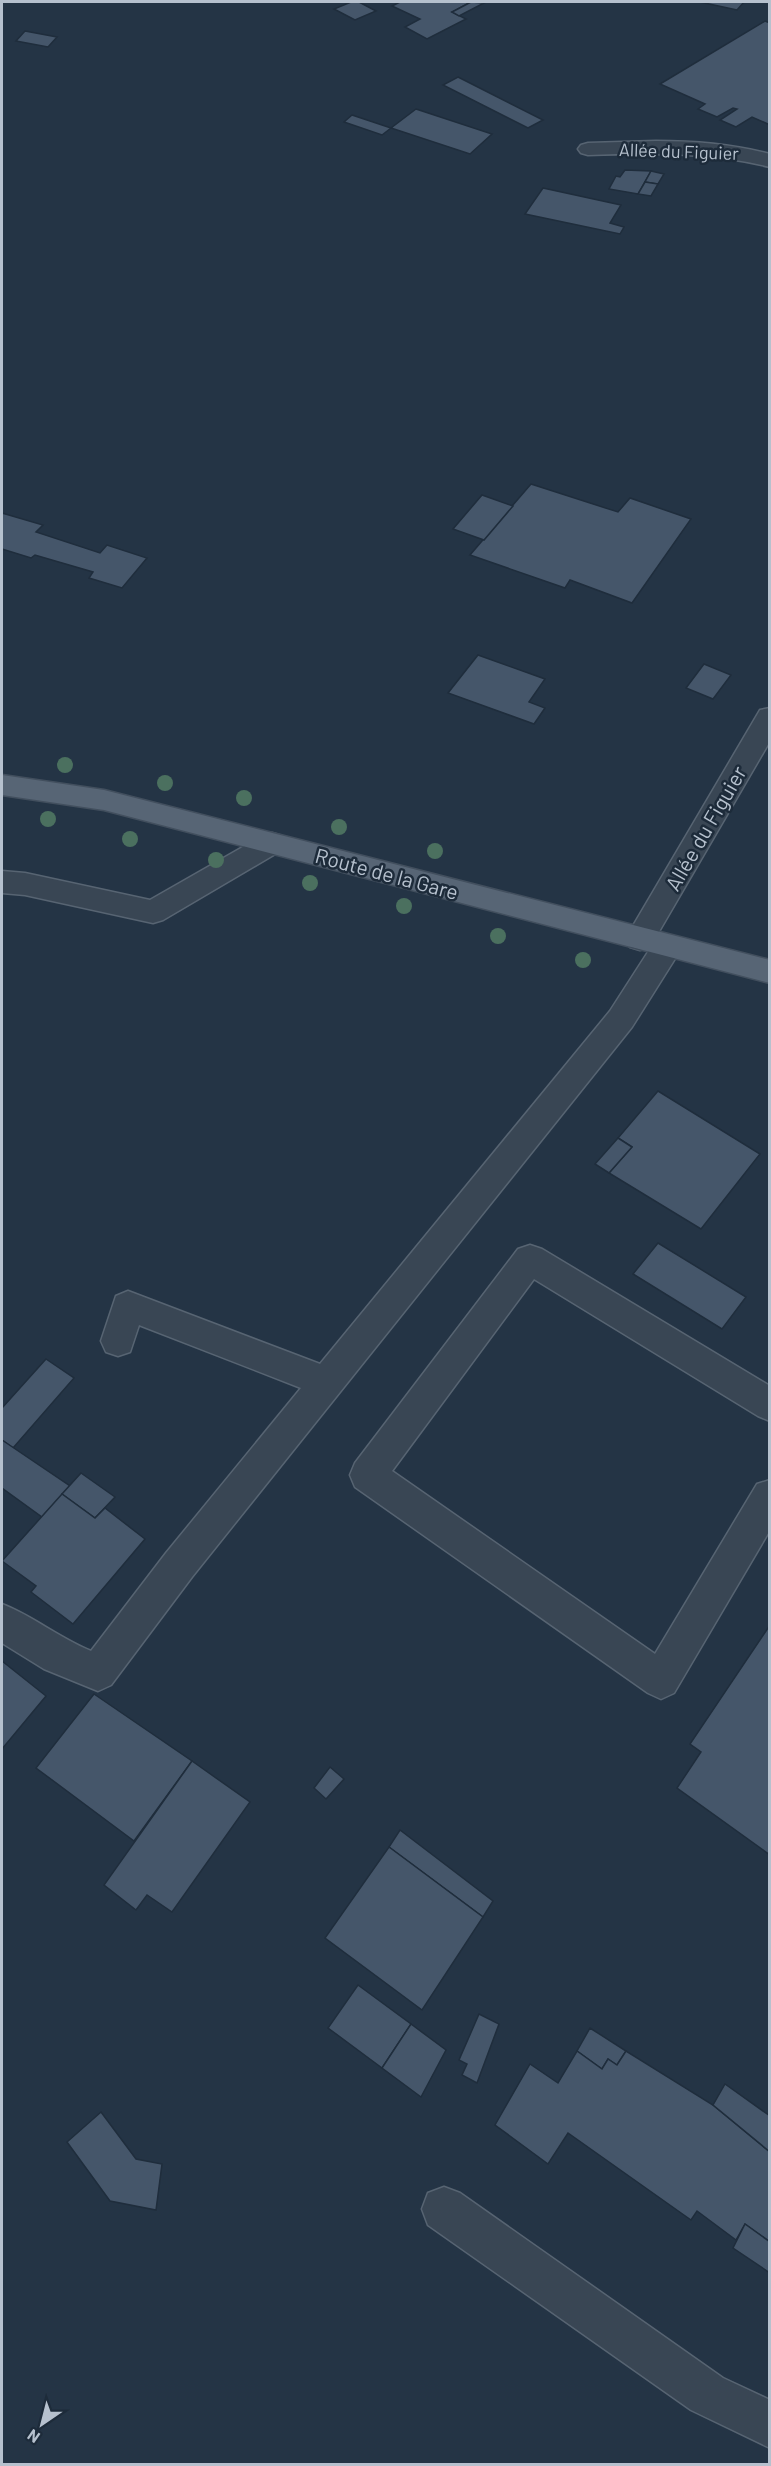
<svg xmlns="http://www.w3.org/2000/svg" width="771" height="2466" font-family="Barlow,sans-serif">
	<rect width="100%" height="100%" fill="#243445"/>
	<g fill="#45566a" stroke="#1f2d3c" stroke-width="1.5">
		<path d="M351,2H359L376,11L355,20L334,9Z"/>
		<path d="M400,2H471L452,12L466,19L427,39L405,27L420,19L392,6Z"/>
		<path d="M471,2L484,3L459,16L452,12Z"/>
		<path d="M700,2H744L737,10Z"/>
		<path d="M765,21L770,23V125L752,117L736,127L720,120L737,109L733,108L717,117L698,109L705,104L660,84Z"/>
		<path d="M25,31L57,37L48,47L16,41Z"/>
		<path d="M458,77L543,120L528,128L443,85Z"/>
		<path d="M416,109L492,134L470,154L391,128Z"/>
		<path d="M352,115L391,128L382,135L344,122Z"/>
		<path d="M625,170L651,171L638,194L609,189L616,176L620,177Z"/>
		<path d="M651,171L664,174L658,184L645,182Z"/>
		<path d="M645,182L658,184L651,196L638,194Z"/>
		<path d="M543,188L621,205L610,223L624,227L620,234L525,214Z"/>
		<path d="M531,484L618,512L630,498L691,519L632,603L570,580L565,588L470,555Z"/>
		<path d="M482,495L513,506L484,540L453,529Z"/>
		<path d="M2,513L43,525L36,532L100,553L107,545L147,558L122,588L89,578L93,572L35,555L31,558L2,549Z"/>
		<path d="M478,655L545,679L529,702L545,708L534,724L448,693Z"/>
		<path d="M704,664L731,675L713,699L686,688Z"/>
		<path d="M658,1091L760,1154L701,1229L609,1173L632,1147L618,1138Z"/>
		<path d="M618,1138L632,1147L609,1173L595,1164Z"/>
		<path d="M658,1243L746,1297L722,1329L633,1274Z"/>
		<path d="M46,1359L74,1378L13,1448L2,1440V1408Z"/>
		<path d="M2,1440L70,1486L42,1517L2,1488Z"/>
		<path d="M81,1473L115,1497L95,1518L62,1494Z"/>
		<path d="M62,1494L95,1518L105,1508L145,1539L73,1624L31,1592L36,1586L2,1561Z"/>
		<path d="M770,1625V1855L677,1788L701,1752L690,1744Z"/>
		<path d="M2,1661L46,1696L2,1749Z"/>
		<path d="M94,1694L192,1761L134,1841L36,1768Z"/>
		<path d="M192,1761L250,1802L172,1912L147,1895L136,1910L104,1885Z"/>
		<path d="M330,1767L344,1779L326,1799L314,1788Z"/>
		<path d="M400,1830L493,1901L483,1917L389,1847Z"/>
		<path d="M389,1847L483,1917L422,2010L325,1938Z"/>
		<path d="M358,1985L411,2024L382,2068L328,2028Z"/>
		<path d="M479,2014L499,2024L477,2083L462,2075L467,2064L459,2060Z"/>
		<path d="M411,2024L446,2050L421,2097L382,2068Z"/>
		<path d="M590,2028L626,2051L617,2065L608,2059L602,2069L577,2051Z"/>
		<path d="M577,2051L602,2069L608,2059L617,2065L626,2051L713,2105L770,2152V2242L745,2224L736,2240L697,2211L691,2220L568,2133L548,2164L495,2125L530,2064L558,2083Z"/>
		<path d="M725,2084L770,2116V2152L713,2105Z"/>
		<path d="M101,2112L136,2159L162,2164L156,2210L110,2201L67,2142Z"/>
		<path d="M745,2224L770,2242V2273L733,2248Z"/>
	</g>
	<g fill="none" stroke-linecap="round" stroke-linejoin="round">
		<defs>
			<g id="minor">
				<path d="M656,141C695,141 732,144 770,154V167C709,152 650,153 588,155L581,153L578,149L581,145L588,143Z"/>
				<path d="M770,708V741L650,947L640,950L630,947L625,939L630,931L760,710Z"/>
				<path d="M272,833L282,836L286,843L282,850L163,920L153,923L25,895L2,893V871L25,873L150,900L262,836Z"/>
				<path d="M668,935L679,938L683,946L632,1027L192,1577L111,1685L98,1691L44,1669L2,1643V1604C33,1616 59,1638 91,1651L166,1553L301,1388L139,1325L130,1352L118,1356L106,1352L101,1341L116,1296L128,1291L320,1364L610,1011L657,938Z"/>
				<path d="M530,1245L542,1249L770,1386V1421L758,1416L534,1279L392,1471L655,1654L757,1484L770,1480V1530L674,1693L661,1699L648,1693L355,1487L350,1475L355,1463L518,1249Z"/>
				<path d="M444,2187L460,2193L723,2378L770,2400V2448L691,2410L428,2225L422,2209L428,2193Z"/>
			</g>
			<path id="major" d="M2,775L104,790L770,960V983L104,810L2,795Z"/>
		</defs>
		<use href="#minor" stroke="#576472" stroke-width="3"/>
		<use href="#major" stroke="#424f5e" stroke-width="3"/>
		<use href="#minor" fill="#394654" fill-rule="evenodd"/>
		<use href="#major" fill="#576575" fill-rule="evenodd"/>
	</g>
	<g fill="#4b705f">
		<circle cx="65" cy="765" r="8"/>
		<circle cx="165" cy="783" r="8"/>
		<circle cx="244" cy="798" r="8"/>
		<circle cx="48" cy="819" r="8"/>
		<circle cx="339" cy="827" r="8"/>
		<circle cx="130" cy="839" r="8"/>
		<circle cx="435" cy="851" r="8"/>
		<circle cx="216" cy="860" r="8"/>
		<circle cx="310" cy="883" r="8"/>
		<circle cx="404" cy="906" r="8"/>
		<circle cx="498" cy="936" r="8"/>
		<circle cx="583" cy="960" r="8"/>
	</g>
	<g text-anchor="middle" dominant-baseline="central" stroke-width="5" stroke-linejoin="round" paint-order="stroke">
		<g font-size="18" fill="#b6c1ce" stroke="#1d2b3a">
			<text transform="translate(679 151) rotate(2)">Allée du Figuier</text>
		</g>
		<g font-size="21" fill="#b6c1ce" stroke="#1d2b3a">
			<text transform="translate(705 828) rotate(-60)">Allée du Figuier</text>
			<text transform="translate(387 873) rotate(15)">Route de la Gare</text>
		</g>
	</g>
	<rect width="771" height="2466" fill="none" stroke="#b6c1ce" stroke-width="6"/>
	<g transform="translate(42 2424) rotate(215)" stroke="#1d2b3a" stroke-width="4.5" paint-order="stroke">
	<path d="M0-4.5L10 22L0 15L-10 22Z" fill="#b6c1ce"/>
	<text y="-9" font-size="16" font-weight="bold" text-anchor="middle" fill="#b6c1ce">N</text>
	</g>
</svg>
